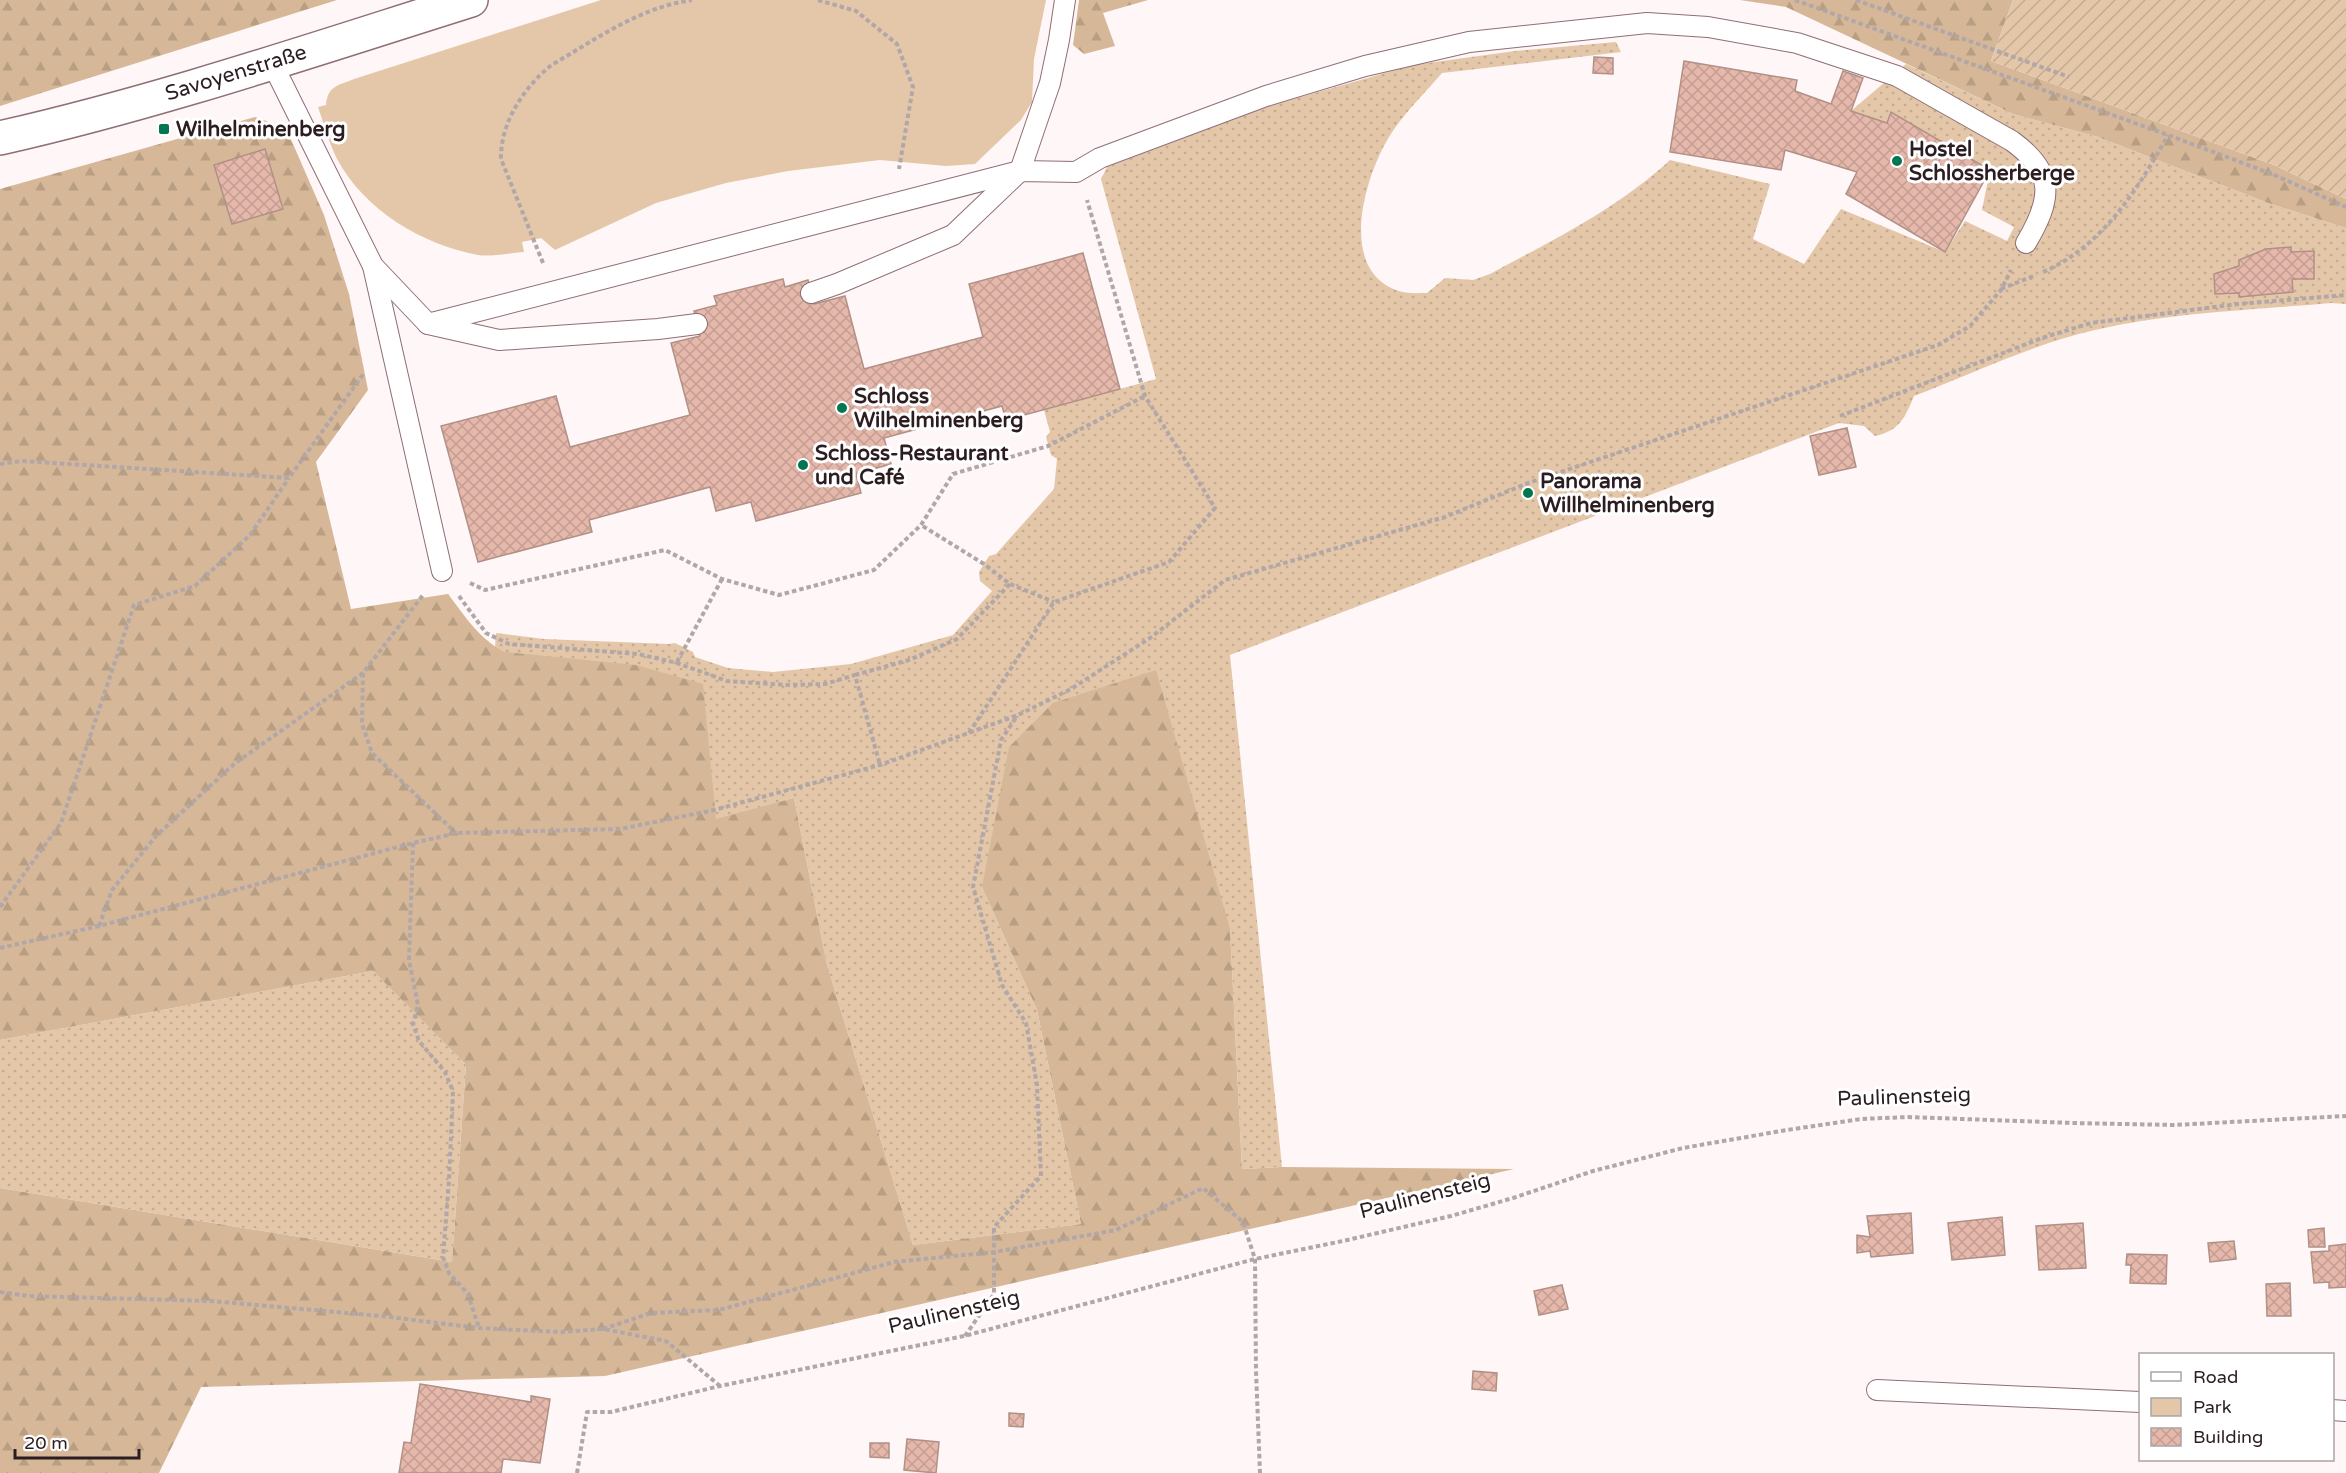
<svg xmlns="http://www.w3.org/2000/svg" width="2346" height="1473" font-family="'Varela Round',sans-serif">
	<defs>
		<pattern id="grass-dots" width="8" height="8" patternUnits="userSpaceOnUse" patternTransform="scale(1.5)"><rect width="8" height="8" fill="#e4c7a8"/><path d="M2 2h.1M6 6h.1" fill="none" stroke="#c4aa90" stroke-width="1.8" stroke-linecap="round"/></pattern>
		<pattern id="forest-firs" width="22" height="20" patternUnits="userSpaceOnUse" patternTransform="scale(1.5)"><rect width="22" height="20" fill="#d6b898"/><path d="M5 1l3.5 6h-7zM16 11l3.5 6h-7z" fill="#b89e83"/></pattern>
		<pattern id="garden-furrows" width="10" height="10" patternUnits="userSpaceOnUse" patternTransform="scale(1.5)"><rect width="10" height="10" fill="#e4c7a8"/><path d="M-1 1l2-2M0 10L10 0M9 11l2-2" fill="none" stroke="#c4aa90"/></pattern>
		<pattern id="building-cross-hatch" width="8" height="8" patternUnits="userSpaceOnUse" patternTransform="scale(1.5)"><rect width="8" height="8" fill="#e5b8ab"/><path d="M0 0l8 8M0 8l8-8" fill="none" stroke="#c59e93"/></pattern>
	</defs>
	<rect width="100%" height="100%" fill="#fef6f7"/>
	<g fill="url(#grass-dots)">
		<path d="M1616,42L1621,52L1442,73C1424,94 1403,114 1389,137C1364,178 1337,271 1399,291C1407,294 1418,293 1427,293L1445,278L1473,280L1490,274C1553,240 1617,209 1670,160L1770,184L1753,239L1804,264L1841,209L1945,252L1965,221L2007,241L2014,227L1982,210L1990,170L1892,113L1887,123L1851,111L1906,64L2013,114L2098,137L2268,203L2346,228V304L2331,303C2253,310 2171,312 2095,330C2036,343 1971,374 1914,396C1905,418 1899,431 1875,436L1864,426L1839,423L1230,655L1282,1167L1242,1169L1230,929L982,887L1037,1010L1081,1224L913,1245L827,965L794,798L716,820L505,652L495,647L496,633L544,639L669,644L675,643L693,652L695,657L728,668L773,672L851,664L953,635L992,591L980,581L979,572L989,556L996,554L1054,489L1057,459L1051,455L1046,437L1050,432L1044,410L1156,379L1101,179L1107,167L1269,106L1413,65L1515,51Z"/>
		<path d="M373,971L466,1065L452,1262L0,1188V1040Z"/>
	</g>
	<g fill="url(#forest-firs)">
		<path d="M0,0H337L0,106Z"/>
		<path d="M1079,0H1148L1103,13L1115,46L1084,54L1073,45Z"/>
		<path d="M1740,0H2013L1991,61L2274,165L2346,199V228L2268,203L2098,137L2013,114L1786,7Z"/>
		<path d="M255,117L286,128L324,215L349,294L368,390L316,462L351,609L448,594C464,615 480,640 505,652L636,665L703,684L716,819L794,798L827,965L913,1245L1081,1224L1037,1010L982,887L1009,747L1053,703L1156,670L1230,929L1242,1169L1282,1167L1514,1169L605,1376L201,1387L159,1473H0V1188L452,1262L466,1065L373,971L0,1040V189Z"/>
	</g>
	<path fill="#e4c7a8" d="M601,0H1046L1034,59L1032,102L1021,120L975,164L946,166L880,160L788,171L726,183L656,203L555,250L541,238L522,242L524,252C510,253 492,257 478,255C423,245 364,210 337,159C329,143 324,124 318,107L326,105C328,85 338,86 354,79Z"/>
	<path fill="url(#garden-furrows)" d="M2013,0H2346V199L2274,165L1991,61Z"/>
	<g fill="url(#building-cross-hatch)" stroke="#b19086" stroke-width="1.5">
		<path d="M1594,57L1613,58V74L1593,73Z"/>
		<path d="M1684,61L1797,80L1795,91L1831,104L1843,71L1863,78L1851,111L1887,123L1891,112L1990,170L1945,252L1846,194L1857,172L1785,150L1781,170L1670,152Z"/>
		<path d="M265,149L283,209L232,224L214,165Z"/>
		<path d="M2291,247V252L2314,251V279H2292L2293,292L2239,297V293L2215,294L2214,274L2239,266V260L2266,249Z"/>
		<path d="M1083,253L1120,389L1006,420L1002,406L884,438L891,464L856,474L861,493L756,521L751,502L716,511L710,487L589,520L592,532L478,562L441,426L556,396L570,447L690,415L671,343L700,336L694,311L717,305L714,296L783,279L785,287L808,280L814,304L845,296L864,369L983,337L969,284Z"/>
		<path d="M1847,428L1856,467L1819,475L1810,436Z"/>
		<path d="M1911,1213L1913,1253L1871,1257L1870,1251L1857,1253V1235L1870,1237L1867,1216Z"/>
		<path d="M2002,1217L2005,1255L1952,1260L1948,1223Z"/>
		<path d="M2083,1223L2086,1268L2039,1270L2036,1226Z"/>
		<path d="M2324,1228L2325,1247H2309L2308,1230Z"/>
		<path d="M2234,1241L2236,1259L2210,1262L2208,1243Z"/>
		<path d="M2346,1244V1287L2329,1288V1282L2314,1283L2311,1252L2329,1251V1246Z"/>
		<path d="M2127,1254L2167,1255L2166,1284L2130,1283L2131,1265H2126Z"/>
		<path d="M2290,1283L2291,1316H2267L2266,1284Z"/>
		<path d="M1562,1285L1568,1309L1539,1315L1534,1291Z"/>
		<path d="M1473,1371L1497,1373L1496,1391L1472,1389Z"/>
		<path d="M420,1384L531,1402V1396L550,1399L540,1463L503,1459L501,1473H399L404,1442L411,1443Z"/>
		<path d="M1009,1413L1024,1414L1023,1427L1009,1426Z"/>
		<path d="M907,1439L939,1442L936,1473L904,1470Z"/>
		<path d="M870,1443H889V1458L870,1457Z"/>
	</g>
	<g fill="none" stroke-linecap="round" stroke-linejoin="round">
		<defs>
			<g id="lane">
				<path d="M272,63L373,266L428,324L499,340L658,329L697,324"/>
				<path d="M373,266L442,571"/>
				<path d="M811,293L837,284L953,235L1020,171L1050,83L1059,40L1065,0"/>
				<path d="M428,324L1020,171L1076,172L1100,158L1266,96L1365,66L1469,42L1647,23L1708,27L1797,43L1897,76L2012,141C2056,173 2052,199 2026,243"/>
				<path d="M1877,1390L2140,1402"/>
				<path d="M2332,1410L2346,1411"/>
			</g>
			<path id="street" d="M0,138C159,102 315,49 471,0"/>
		</defs>
		<use href="#lane" stroke="#8f6e74" stroke-width="22"/>
		<use href="#street" stroke="#8f6e74" stroke-width="36"/>
		<g stroke="#b1a7a9" stroke-width="4" stroke-dasharray="4.5 3" stroke-linecap="butt">
			<path d="M818,0L856,11L897,44L913,87L899,169"/>
			<path d="M1795,0L2168,135L2272,174L2346,207"/>
			<path d="M1856,0L2069,77"/>
			<path d="M543,263L501,159C500,125 522,90 548,68C555,62 566,57 575,51C611,29 649,6 692,0"/>
			<path d="M2043,272C2102,247 2138,189 2168,135"/>
			<path d="M2001,289L2036,275"/>
			<path d="M1840,416L2042,338L2091,323L2238,304L2346,295"/>
			<path d="M0,464L22,461L289,478L364,373"/>
			<path d="M470,583L485,590L665,550L722,579L779,595L874,570L921,525L953,474L1048,446L1145,396"/>
			<path d="M1010,584L1054,602"/>
			<path d="M459,596L486,633L509,644L638,654L677,663L727,681L788,685L825,684L855,675L880,765"/>
			<path d="M677,662L722,579"/>
			<path d="M363,673L362,724L372,753L456,833"/>
			<path d="M855,675L909,660L957,639L1010,584L984,564L921,525"/>
			<path d="M969,733L1054,602L1169,562L1215,508L1145,396L1087,200"/>
			<path d="M413,843L409,960L418,1005L413,1024L419,1041L445,1072L453,1091L449,1181L443,1257L449,1273L468,1294L479,1328"/>
			<path d="M0,907L61,823L134,605L195,586L250,535L289,478"/>
			<path d="M99,926L112,890L156,836L234,764L363,673L423,595"/>
			<path d="M0,948L99,926L413,843L457,833L620,829L714,810L880,765L1018,715L1071,689L1150,638L1225,580L1445,517L1528,483L1938,345L1970,326L2001,290L2011,270"/>
			<path d="M0,1292L29,1296L211,1301L381,1316L479,1328L561,1332L603,1329L666,1341L720,1386"/>
			<path d="M603,1329L651,1313L719,1310L894,1262L995,1252L1116,1230L1203,1188L1243,1222L1255,1259L1256,1371L1260,1473"/>
			<path d="M965,1336L994,1294V1227L1041,1176L1037,1085L1026,1023L1002,985L973,887L1001,740L1017,716"/>
			<path d="M577,1473L587,1412H611L720,1386L964,1336L1255,1259L1343,1241L1451,1216L1513,1198L1593,1171L1683,1148L1787,1130L1861,1119L1908,1117L2073,1123L2174,1125L2346,1116"/>
		</g>
		<use href="#lane" stroke="#fff" stroke-width="20"/>
		<use href="#street" stroke="#fff" stroke-width="33"/>
	</g>
	<g fill="#027650" stroke="#fff" stroke-width="2">
		<rect x="158" y="123" width="12" height="12" rx="3"/>
		<circle cx="1897" cy="161" r="6"/>
		<circle cx="842" cy="408" r="6"/>
		<circle cx="803" cy="465" r="6"/>
		<circle cx="1528" cy="493" r="6"/>
	</g>
	<g text-anchor="middle" dominant-baseline="central" stroke-width="6" stroke-linejoin="round" paint-order="stroke">
		<g font-size="21" fill="#2b1d20" stroke="#fff">
			<text transform="translate(236 73) rotate(-17)">Savoyenstraße</text>
			<text transform="translate(1904 1097) rotate(-2)">Paulinensteig</text>
			<text transform="translate(1425 1196) rotate(-14)">Paulinensteig</text>
			<text transform="translate(954 1312) rotate(-13)">Paulinensteig</text>
		</g>
		<g font-size="21" font-weight="bold" fill="#2b1d20" stroke="#fff" text-anchor="start">
			<text x="176" y="129">Wilhelminenberg</text>
			<text x="1909" y="149">Hostel<tspan x="1909" dy="24">Schlossherberge</tspan></text>
			<text x="854" y="396">Schloss<tspan x="854" dy="24">Wilhelminenberg</tspan></text>
			<text x="815" y="453">Schloss-Restaurant<tspan x="815" dy="24">und Café</tspan></text>
			<text x="1540" y="481">Panorama<tspan x="1540" dy="24">Willhelminenberg</tspan></text>
		</g>
	</g>
	<rect x="2139" y="1353" width="195" height="108" fill="#ffffff" stroke="#aaa5a6" stroke-width="1.5"/>
	<rect x="2151" y="1372" width="30" height="9" fill="#ffffff" stroke="#aaa5a6" stroke-width="1.5"/>
	<text x="2193" y="1383" font-size="18" fill="#2b1d20">Road</text>
	<rect x="2151" y="1398" width="30" height="18" fill="#e4c7a8" stroke="#aaa5a6" stroke-width="1.5"/>
	<text x="2193" y="1413" font-size="18" fill="#2b1d20">Park</text>
	<rect x="2151" y="1428" width="30" height="18" fill="url(#building-cross-hatch)" stroke="#aaa5a6" stroke-width="1.5"/>
	<text x="2193" y="1443" font-size="18" fill="#2b1d20">Building</text>
	<path d="M15 1449v9h124v-9" fill="none" stroke="#2b1d20" stroke-width="3"/>
	<text x="24" y="1449" font-size="18" fill="#2b1d20" stroke="#ffffff" stroke-width="4.5" paint-order="stroke">20 m</text>
</svg>
